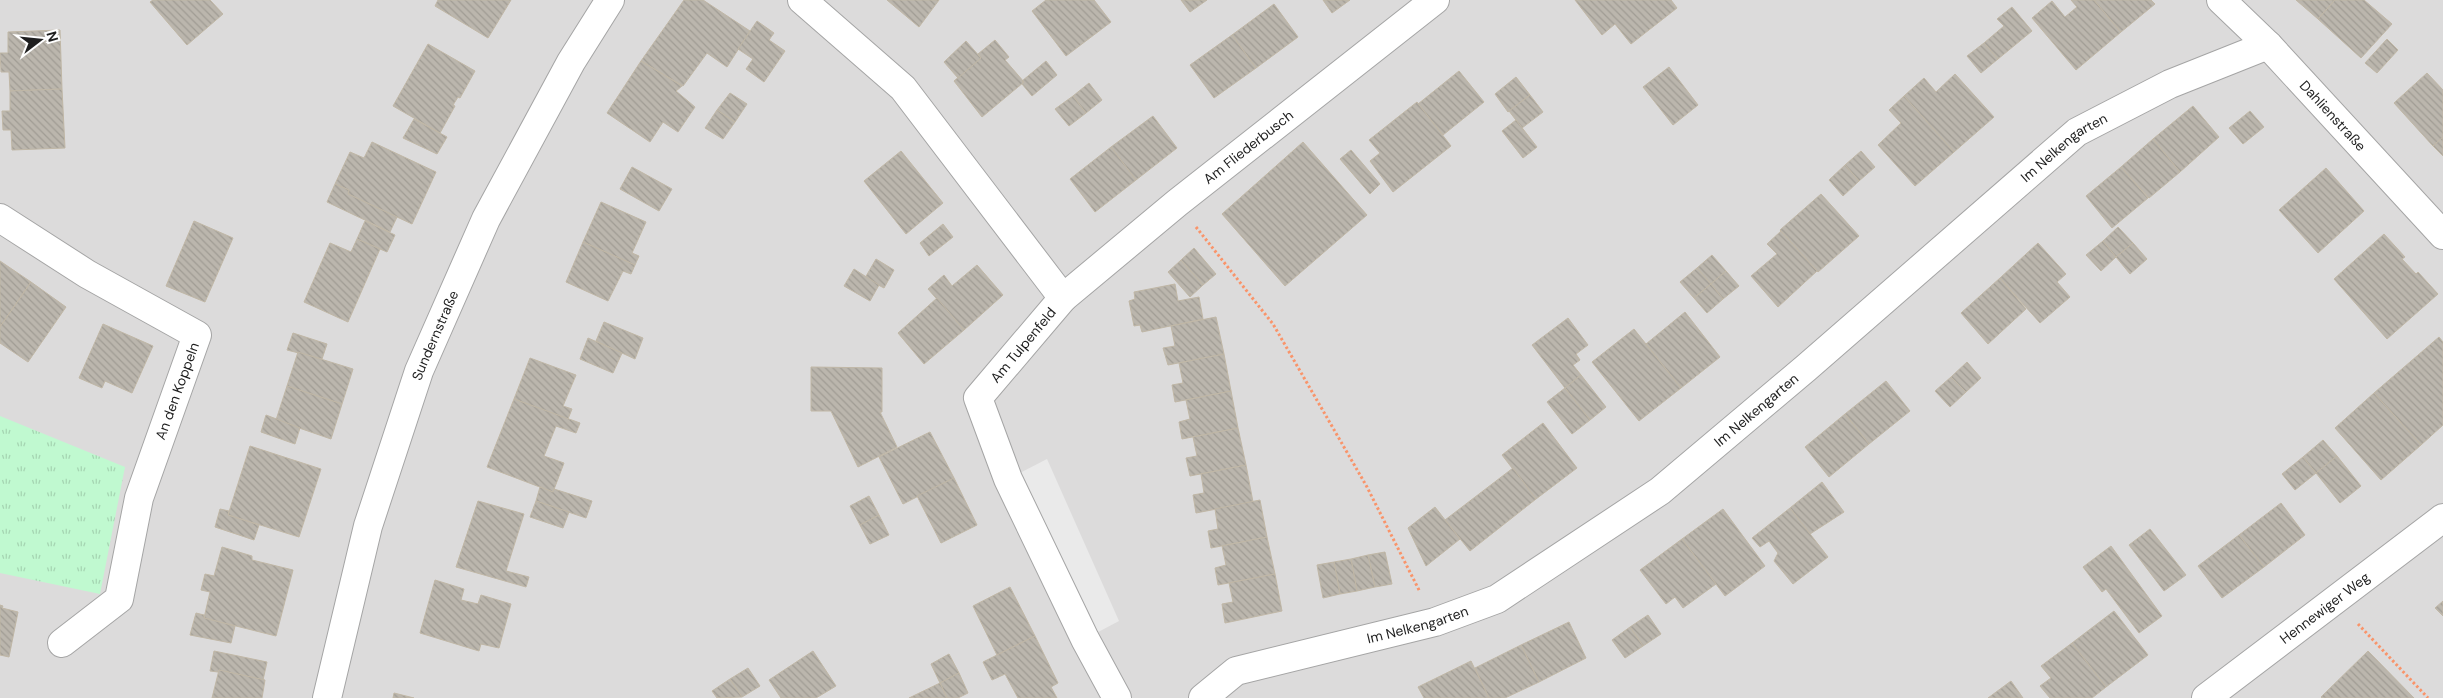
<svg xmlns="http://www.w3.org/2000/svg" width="2443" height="698" font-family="'DM Sans',sans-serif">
	<defs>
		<pattern id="park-tufts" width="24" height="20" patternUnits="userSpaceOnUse" patternTransform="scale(1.25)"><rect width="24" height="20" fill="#c0f9d0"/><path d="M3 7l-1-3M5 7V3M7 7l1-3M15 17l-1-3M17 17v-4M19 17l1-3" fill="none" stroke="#a5d5b2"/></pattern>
		<pattern id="building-back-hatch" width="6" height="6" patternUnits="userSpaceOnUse" patternTransform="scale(1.25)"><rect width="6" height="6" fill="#bbb6ad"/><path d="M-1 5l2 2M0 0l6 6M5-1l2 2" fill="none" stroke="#a09c94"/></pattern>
	</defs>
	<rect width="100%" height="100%" fill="#efede3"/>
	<rect fill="#dcdbdb" x="0" y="0" width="2443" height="698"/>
	<path fill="url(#park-tufts)" d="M0,416L125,467L100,594L0,573Z"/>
	<path fill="#eaeaea" d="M1047,459L1119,621L1085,639L1008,479Z"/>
	<g fill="url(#building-back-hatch)" stroke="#c0b7a6">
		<path d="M153,0H210L223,14L187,45L150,2Z"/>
		<path d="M438,0H511L488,38L435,6Z"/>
		<path d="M684,0H703L750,31L727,67L707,53L683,86L641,61Z"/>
		<path d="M887,0H939L919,27Z"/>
		<path d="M1046,0H1094L1111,22L1066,56L1032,11Z"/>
		<path d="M1181,0H1207L1190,12Z"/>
		<path d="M1323,0H1350L1332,13Z"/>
		<path d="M1575,0H1671L1677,8L1631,44L1615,24L1602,35Z"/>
		<path d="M2071,0H2094L2121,32L2076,70L2032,18L2052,1L2065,17L2077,7Z"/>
		<path d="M2094,0H2151L2155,4L2121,32Z"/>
		<path d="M2296,0H2335L2318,19Z"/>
		<path d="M2335,0H2364L2392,24L2361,58L2318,19Z"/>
		<path d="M1274,4L1298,37L1256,68L1232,35Z"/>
		<path d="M2012,7L2032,31L1998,59L1984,43L2004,26L1997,19Z"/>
		<path d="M757,21L774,33L769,40L785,51L764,82L746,69L753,59L738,49Z"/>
		<path d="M60,30L62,89L10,91L9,72H1L0,53H8V32Z"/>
		<path d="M1232,35L1256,68L1214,98L1190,65Z"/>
		<path d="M2387,39L2398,50L2377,73L2365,63Z"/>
		<path d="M995,40L1009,57L1005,60L1024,82L982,117L954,81L981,58L978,54Z"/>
		<path d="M966,41L981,58L958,78L944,62Z"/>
		<path d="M1984,43L1998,59L1981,73L1967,56Z"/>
		<path d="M428,44L475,71L460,98L458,97L453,105L455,106L440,133L393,106Z"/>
		<path d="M641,61L682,86L676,91L695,107L678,132L663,122L650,142L607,113Z"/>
		<path d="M1046,61L1057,75L1032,96L1022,84L1024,82L1022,81Z"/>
		<path d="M1669,67L1698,105L1673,125L1643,87Z"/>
		<path d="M1459,71L1484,102L1443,135L1418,104Z"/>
		<path d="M2427,73L2443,90V137L2433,146L2394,103Z"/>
		<path d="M1955,74L1994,117L1954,152L1904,96L1924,78L1936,92Z"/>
		<path d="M1516,77L1530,95L1508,112L1495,94Z"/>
		<path d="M1089,83L1102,100L1086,113L1073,96Z"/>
		<path d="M62,89L65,148L12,150L11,130H3L2,111H10V91Z"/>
		<path d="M730,93L747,104L735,122L717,110Z"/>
		<path d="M1530,95L1543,112L1522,128L1509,111Z"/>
		<path d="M1073,96L1086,113L1069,126L1055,109Z"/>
		<path d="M1904,96L1954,152L1915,186L1878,145L1901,123L1889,110Z"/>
		<path d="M1417,102L1451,146L1393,192L1370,161L1380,153L1369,140Z"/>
		<path d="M2193,106L2219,137L2180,172L2153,139Z"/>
		<path d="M717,110L735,122L723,139L705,128Z"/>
		<path d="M2250,111L2264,127L2243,144L2229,128Z"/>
		<path d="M1153,116L1177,148L1136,180L1111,147Z"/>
		<path d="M414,119L447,137L437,154L403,138Z"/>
		<path d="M1516,120L1537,147L1523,158L1502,131Z"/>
		<path d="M2443,137V156L2433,146Z"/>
		<path d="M2153,139L2180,172L2149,198L2121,167Z"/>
		<path d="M372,142L436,172L412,224L348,194L349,190L335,184L350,152L364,158Z"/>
		<path d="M1303,142L1367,215L1285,286L1222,214Z"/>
		<path d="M1111,147L1136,180L1095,212L1070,179Z"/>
		<path d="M1351,150L1380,184L1370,194L1340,159Z"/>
		<path d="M901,151L943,203L906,234L864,181Z"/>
		<path d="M1861,151L1875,167L1859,181L1845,165Z"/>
		<path d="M1845,165L1859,181L1843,196L1829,180Z"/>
		<path d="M632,167L672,189L659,211L620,189Z"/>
		<path d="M2121,167L2148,198L2112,228L2086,196Z"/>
		<path d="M2326,168L2364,211L2318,253L2279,210Z"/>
		<path d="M335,184L349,190L348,194L397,217L390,232L327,202Z"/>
		<path d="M1821,194L1859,236L1818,272L1780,230Z"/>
		<path d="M601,202L646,222L632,253L639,256L635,265L583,242Z"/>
		<path d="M194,221L233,238L205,302L166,286Z"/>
		<path d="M365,221L395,235L387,252L357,239Z"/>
		<path d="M943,224L953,237L929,256L920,243Z"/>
		<path d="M2118,227L2133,243L2116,257L2103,241Z"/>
		<path d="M1781,231L1817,271L1778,307L1751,276L1777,254L1767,244Z"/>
		<path d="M2384,234L2405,257L2402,259L2416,274L2418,272L2438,294L2387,339L2334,279Z"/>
		<path d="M357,239L380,249L348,322L304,302L330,243L351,252Z"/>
		<path d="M2103,241L2116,257L2101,271L2086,255Z"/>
		<path d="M583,242L635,265L631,274L623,271L608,301L566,282Z"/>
		<path d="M2038,243L2066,274L2057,282L2070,297L2040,323L2000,278Z"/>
		<path d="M2133,243L2147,259L2130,274L2116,257Z"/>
		<path d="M1194,248L1216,274L1203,285L1181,260Z"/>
		<path d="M1712,255L1726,271L1711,284L1697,268Z"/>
		<path d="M876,259L894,270L884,288L865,278Z"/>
		<path d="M1181,260L1203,285L1190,297L1168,272Z"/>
		<path d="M0,261L31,282L0,327Z"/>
		<path d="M977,265L1003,295L964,330L928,289L944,275L952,286Z"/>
		<path d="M1697,268L1711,284L1694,298L1680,282Z"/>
		<path d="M854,269L879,285L870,301L844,286Z"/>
		<path d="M1726,271L1739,286L1723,299L1711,284Z"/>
		<path d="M2000,278L2026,309L1988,344L1961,313Z"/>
		<path d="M31,282L66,307L28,362L0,343V327Z"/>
		<path d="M1175,284L1178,301L1199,297L1203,319L1142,332L1140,325L1134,326L1129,301L1135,299L1134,292Z"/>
		<path d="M1711,284L1723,299L1707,313L1694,298Z"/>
		<path d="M937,298L964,330L924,364L898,333Z"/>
		<path d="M1685,312L1720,357L1681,388L1646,344Z"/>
		<path d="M1216,317L1224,354L1168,365L1163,348L1175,346L1171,326Z"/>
		<path d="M1568,318L1588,345L1576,354L1580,360L1573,365L1581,375L1565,388L1532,345Z"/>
		<path d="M604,322L643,338L635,359L596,341Z"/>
		<path d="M103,324L153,346L132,393L105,381L102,388L79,378Z"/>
		<path d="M1634,329L1681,388L1639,421L1592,362Z"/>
		<path d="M293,333L327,344L322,359L287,350Z"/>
		<path d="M2439,337L2443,342V425L2421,445L2374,393Z"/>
		<path d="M588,338L622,353L613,373L580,359Z"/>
		<path d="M298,352L353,369L342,404L287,386Z"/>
		<path d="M1224,354L1231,391L1175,402L1172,385L1183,383L1179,363Z"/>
		<path d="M530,358L576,375L563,406L572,409L568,419L514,399Z"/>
		<path d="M1967,362L1981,378L1966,392L1951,377Z"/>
		<path d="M811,367L882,368V412H880L897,447L858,467L831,411H811Z"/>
		<path d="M1581,375L1606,407L1590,420L1565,388Z"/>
		<path d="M1951,377L1966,392L1950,407L1935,391Z"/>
		<path d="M1886,381L1910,411L1869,444L1845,414Z"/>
		<path d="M287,386L342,404L331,439L276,420Z"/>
		<path d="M1565,388L1590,420L1572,434L1547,402Z"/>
		<path d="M1231,391L1238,428L1182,439L1179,422L1190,419L1186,400Z"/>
		<path d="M2374,393L2421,445L2381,480L2335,428Z"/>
		<path d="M514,399L580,423L576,433L556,426L544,456L564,463L553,492L487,467Z"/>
		<path d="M1845,414L1869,444L1829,477L1805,447Z"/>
		<path d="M266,415L300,428L295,444L261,432Z"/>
		<path d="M1543,423L1577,468L1536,499L1502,455Z"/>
		<path d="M1238,428L1246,465L1190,476L1186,458L1197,456L1193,437Z"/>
		<path d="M930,432L954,478L903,504L879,457Z"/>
		<path d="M2323,440L2337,456L2316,473L2303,457Z"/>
		<path d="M250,446L321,469L299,537L228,515Z"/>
		<path d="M2337,456L2361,486L2340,503L2316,473Z"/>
		<path d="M2303,457L2316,473L2295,490L2282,474Z"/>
		<path d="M1246,465L1253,502L1196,513L1193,495L1204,493L1201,474Z"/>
		<path d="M1513,468L1536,499L1470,551L1445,520Z"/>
		<path d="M954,478L977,525L941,543L917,496Z"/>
		<path d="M1822,482L1844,512L1810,534L1790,508Z"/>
		<path d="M540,487L553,492L554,489L592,501L586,518L536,501Z"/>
		<path d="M869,496L879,515L860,525L850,506Z"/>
		<path d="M1260,500L1267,537L1211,548L1208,531L1218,529L1215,509Z"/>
		<path d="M478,501L524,514L506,571L529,577L526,587L456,567Z"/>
		<path d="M536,501L569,512L563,528L530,517Z"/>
		<path d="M2281,503L2305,535L2264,567L2239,535Z"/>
		<path d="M1435,507L1460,539L1426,566L1408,528Z"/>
		<path d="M1790,508L1828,557L1793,584L1774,561L1778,553L1769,541L1760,547L1752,538Z"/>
		<path d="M220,509L229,511L228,515L259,525L254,540L215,527Z"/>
		<path d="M1723,509L1765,566L1725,596L1682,539Z"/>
		<path d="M879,515L889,535L870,544L860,525Z"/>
		<path d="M2150,529L2186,575L2164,591L2129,545Z"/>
		<path d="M2239,535L2264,567L2222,598L2198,566Z"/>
		<path d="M1267,537L1275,574L1218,585L1215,568L1226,565L1222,546Z"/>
		<path d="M1682,539L1716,584L1683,608L1675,597L1666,604L1640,570Z"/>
		<path d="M2111,546L2162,616L2139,633L2106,589L2102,592L2083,567Z"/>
		<path d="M222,547L252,556V560L293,570L276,636L204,618L210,592L201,590L205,574L214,576Z"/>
		<path d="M1385,552L1392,584L1375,587L1368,555Z"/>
		<path d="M1368,555L1375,587L1357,591L1351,559Z"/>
		<path d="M1351,559L1357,591L1340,594L1334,562Z"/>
		<path d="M1334,562L1340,594L1323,598L1317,565Z"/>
		<path d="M1275,574L1282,611L1225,623L1222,604L1233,602L1229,583Z"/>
		<path d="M435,580L464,589L461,600L478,604L481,595L511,604L499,648L481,644L479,651L420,633Z"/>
		<path d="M1010,587L1035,636L997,655L973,606Z"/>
		<path d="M2443,601V616L2435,608Z"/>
		<path d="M0,605L3,606L2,608L18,612L9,657L0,655Z"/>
		<path d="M2114,611L2148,655L2106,687L2072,643Z"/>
		<path d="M196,613L204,615V618L235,626L231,643L190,635Z"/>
		<path d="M1648,615L1661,634L1643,646L1630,627Z"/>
		<path d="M1569,622L1586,658L1539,682L1521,645Z"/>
		<path d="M1630,627L1643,646L1625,658L1612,640Z"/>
		<path d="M1035,636L1058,683L1051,687L1057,698H1018L1005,674L992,680L983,662Z"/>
		<path d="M2072,643L2106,687L2092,698H2050L2040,686L2051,678L2041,666Z"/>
		<path d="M1521,645L1539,682L1505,698H1489L1475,668Z"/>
		<path d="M214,651L267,662L263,680L219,670L218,672L210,671Z"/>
		<path d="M813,651L836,686L816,698H781L769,680Z"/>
		<path d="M2368,651L2414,698H2322L2321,697Z"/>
		<path d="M949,654L959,673L940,683L931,664Z"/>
		<path d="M1471,661L1489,698H1424L1418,687Z"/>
		<path d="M748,668L760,686L742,697L730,679Z"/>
		<path d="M219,670L265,680L262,698H212Z"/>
		<path d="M959,673L968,693L958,698H947L940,683Z"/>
		<path d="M730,679L742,697L717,698L712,691Z"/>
		<path d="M2011,681L2023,698H1988Z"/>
		<path d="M940,683L947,698H909Z"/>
		<path d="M394,693L414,698H393Z"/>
	</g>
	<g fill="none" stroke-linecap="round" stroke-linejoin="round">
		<defs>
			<g id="street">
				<path d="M802,0L903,88L1063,298L978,398L1008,479L1085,639L1117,698"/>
				<path id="s1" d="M2221,0L2268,45L2443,235"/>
				<path d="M0,218L87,274L197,335L139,498L119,599L62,643"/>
				<path id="s2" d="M1063,298L1177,203L1435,0"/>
				<path id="s3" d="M327,698L368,526L419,371L486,219L571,62L610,0"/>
				<path id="s4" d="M1203,698L1236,671L1435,622L1497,599L1660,491L1806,368L2077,132L2170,84L2268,45"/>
				<path id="s5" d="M2206,698L2443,518"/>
			</g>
		</defs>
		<use href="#street" stroke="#a5a5a5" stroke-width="30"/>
		<g stroke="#f9946a" stroke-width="3" stroke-dasharray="2.5 2.5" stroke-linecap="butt">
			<path d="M1196,227L1273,324L1367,487L1420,592"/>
			<path d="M2358,624L2428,698"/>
		</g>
		<use href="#street" stroke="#fff" stroke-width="28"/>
	</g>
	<g text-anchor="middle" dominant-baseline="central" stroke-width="5" stroke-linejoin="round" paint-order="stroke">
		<g font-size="14" fill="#1e1e1e" stroke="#fff">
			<text stroke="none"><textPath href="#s1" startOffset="161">Dahlienstraße</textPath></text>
			<text stroke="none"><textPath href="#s2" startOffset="239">Am Fliederbusch</textPath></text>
			<text stroke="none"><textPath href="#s4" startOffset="1040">Im Nelkengarten</textPath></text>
			<text stroke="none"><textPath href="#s3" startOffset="379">Sundernstraße</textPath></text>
			<text transform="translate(1023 345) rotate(-50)">Am Tulpenfeld</text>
			<text transform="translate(177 391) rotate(-70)">An den Koppeln</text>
			<text stroke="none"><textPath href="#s4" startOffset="635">Im Nelkengarten</textPath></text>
			<text stroke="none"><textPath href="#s5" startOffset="149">Hennewiger Weg</textPath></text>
			<text stroke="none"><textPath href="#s4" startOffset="230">Im Nelkengarten</textPath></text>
		</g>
	</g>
	<g transform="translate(40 40) rotate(74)" stroke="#ffffff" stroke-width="4" paint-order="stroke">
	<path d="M0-4L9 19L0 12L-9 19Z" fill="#1e1e1e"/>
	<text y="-8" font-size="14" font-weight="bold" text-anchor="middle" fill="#1e1e1e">N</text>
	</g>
</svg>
